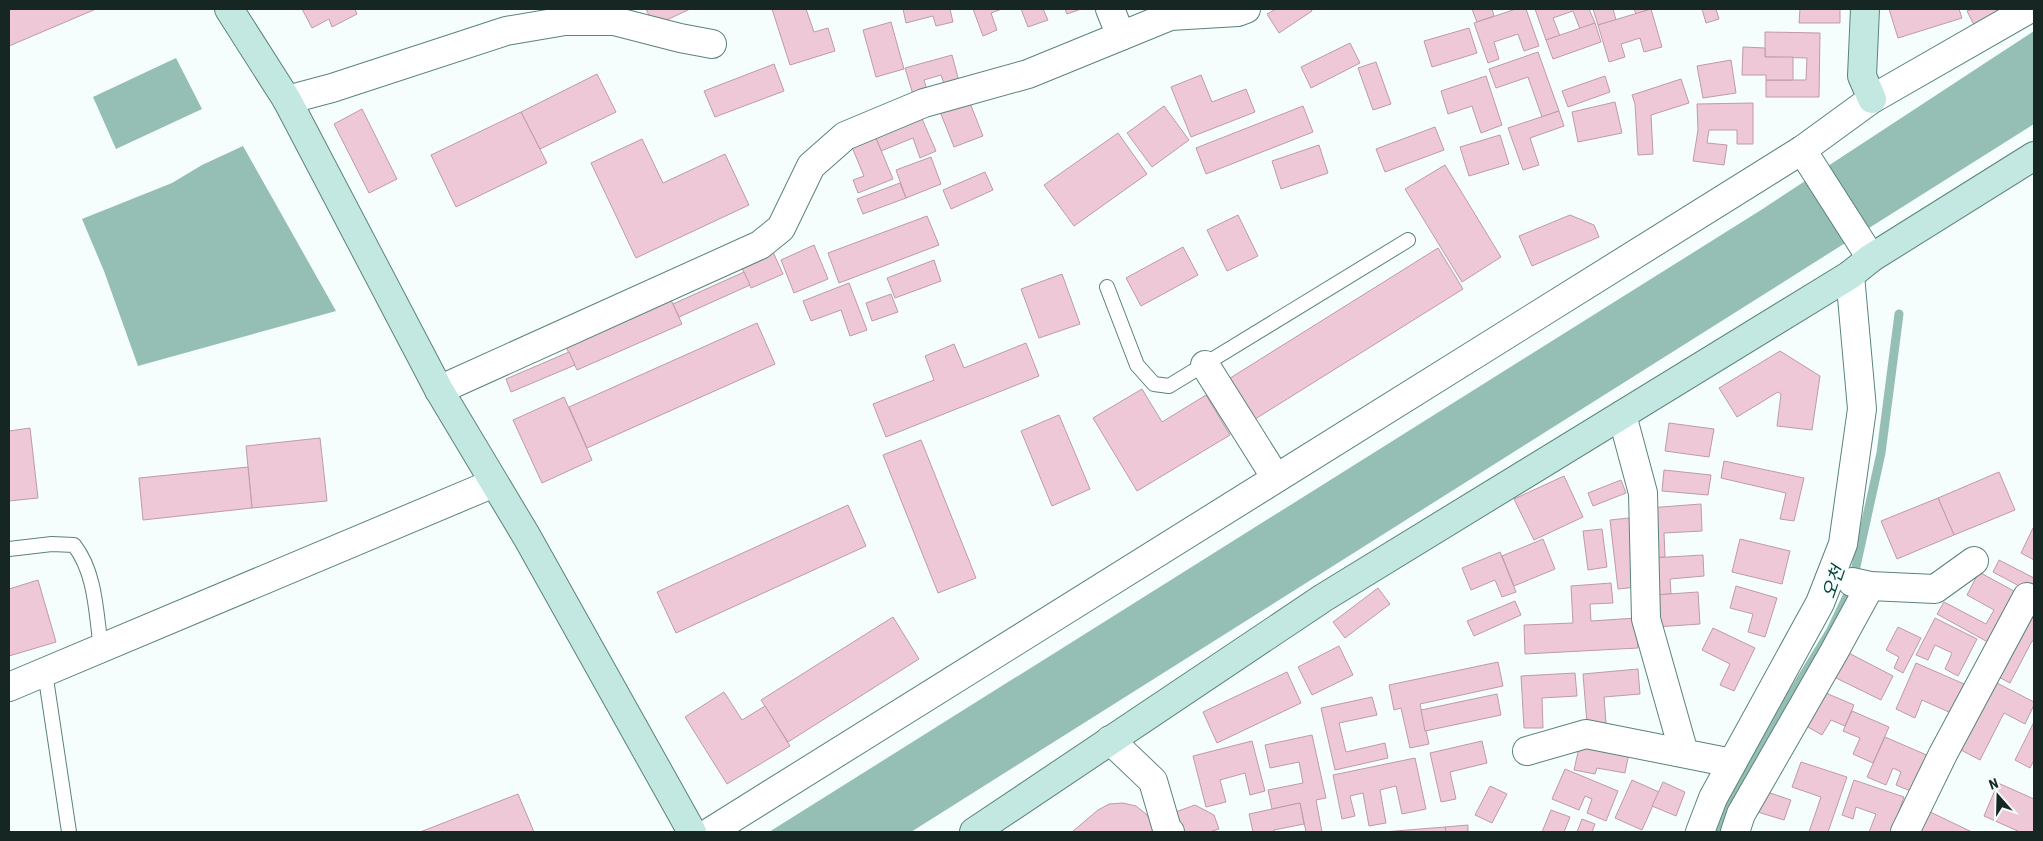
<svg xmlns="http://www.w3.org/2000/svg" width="2043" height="841" font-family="'Roboto Condensed','Noto Sans KR',sans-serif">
	<rect width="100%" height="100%" fill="#f5fefc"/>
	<g fill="#95beb5">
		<path d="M2034,31V124L911,832H769L1761,210Z"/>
		<path d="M176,58L202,109L116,149L93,97Z"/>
		<path d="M243,146L336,311L138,366L104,271L82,219L172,183L202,165Z"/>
		<path d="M1845,590H1855L1724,832H1711L1734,780L1827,628Z"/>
	</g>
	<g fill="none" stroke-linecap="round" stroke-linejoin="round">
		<path stroke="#95beb5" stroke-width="9" d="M1853,580L1881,453L1899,314"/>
	</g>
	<g fill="#efc8d7" stroke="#bf9aa9">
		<path d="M9,9H96L9,46Z"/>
		<path d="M302,9H355L357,14L332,27L329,19L312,28Z"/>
		<path d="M646,9H690L654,26Z"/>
		<path d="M772,9H806L814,32L828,28L835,51L790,65Z"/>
		<path d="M903,9H950L953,22L936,26L933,16L906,23Z"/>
		<path d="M973,9H1002L991,13L997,30L983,36Z"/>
		<path d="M1021,9H1043L1048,20L1028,27Z"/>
		<path d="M1065,9H1081L1067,14Z"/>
		<path d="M1276,9H1311L1312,11L1279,33L1267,14Z"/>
		<path d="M1472,9H1492L1494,16L1477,22Z"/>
		<path d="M1516,9H1526L1539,46L1524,51L1518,34L1494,42L1499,59L1488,63L1474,23Z"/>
		<path d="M1535,9H1589L1595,23L1580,29L1573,11L1553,18L1560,36L1546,40Z"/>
		<path d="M1593,9H1613L1616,20L1598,25Z"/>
		<path d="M1634,9H1651L1636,14Z"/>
		<path d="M1651,9L1662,47L1644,52L1640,38L1621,44L1625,57L1609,62L1598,25Z"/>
		<path d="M1702,9H1716L1719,19L1706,23Z"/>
		<path d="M1800,9H1840V23H1799Z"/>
		<path d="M1889,9H1959L1962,18L1898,38Z"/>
		<path d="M1973,9H2011L1977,31L1967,11Z"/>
		<path d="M891,22L904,69L876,77L863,30Z"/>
		<path d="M1595,23L1601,42L1553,59L1546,40Z"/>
		<path d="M1469,28L1477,53L1432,67L1424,41Z"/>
		<path d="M1765,32L1820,33L1819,97H1766V80H1806L1807,58L1765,57Z"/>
		<path d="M1350,43L1360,63L1311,88L1301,67Z"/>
		<path d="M1743,47L1765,48V57H1793V80H1766V75H1742Z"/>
		<path d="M1538,52L1559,111L1542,117L1528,77L1496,88L1489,69Z"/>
		<path d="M952,55L960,85L946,89L941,75L924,80L928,94L914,98L905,68Z"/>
		<path d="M1731,60L1736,93L1703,98L1697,66Z"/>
		<path d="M1376,62L1391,104L1373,110L1358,68Z"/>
		<path d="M774,64L784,91L715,117L704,91Z"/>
		<path d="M597,74L616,112L540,149L521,112Z"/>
		<path d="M1201,75L1212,102L1246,89L1255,112L1191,137L1171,87Z"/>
		<path d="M1486,76L1502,125L1481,133L1472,106L1448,114L1441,91Z"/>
		<path d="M1605,76L1610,92L1568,107L1562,91Z"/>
		<path d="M1681,79L1689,103L1651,115L1653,154L1638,155L1635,104L1632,95Z"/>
		<path d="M968,98L983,136L954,147L939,109Z"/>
		<path d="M1615,102L1622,133L1578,142L1572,112Z"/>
		<path d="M1753,103V144H1737V130H1709L1707,143L1727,145L1724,165L1693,161L1698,130L1697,104Z"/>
		<path d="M1164,106L1189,140L1152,167L1127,133Z"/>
		<path d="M1303,106L1313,132L1206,174L1196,148Z"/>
		<path d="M362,109L397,179L369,193L334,124Z"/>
		<path d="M1559,111L1564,126L1530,138L1539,165L1523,170L1508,128Z"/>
		<path d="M521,112L547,163L456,207L431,155Z"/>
		<path d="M919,112L936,151L920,158L913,138L881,151L873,131Z"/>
		<path d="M1435,127L1444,150L1385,172L1376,149Z"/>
		<path d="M873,131L893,179L858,193L853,180L864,176L849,140Z"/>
		<path d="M1118,133L1147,174L1074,226L1044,185Z"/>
		<path d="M1500,135L1509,164L1469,176L1460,147Z"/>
		<path d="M642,139L663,183L725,154L749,205L636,258L591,163Z"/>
		<path d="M1319,145L1328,173L1281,189L1272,161Z"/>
		<path d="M931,157L941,184L906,198L896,170Z"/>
		<path d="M1445,165L1501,257L1462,282L1405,189Z"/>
		<path d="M985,172L993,190L951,209L943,190Z"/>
		<path d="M900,183L906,198L863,214L857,199Z"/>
		<path d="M1238,215L1258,256L1227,271L1207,230Z"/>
		<path d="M1570,215L1594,225L1599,237L1532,266L1519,236Z"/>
		<path d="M927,216L939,245L839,283L828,253Z"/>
		<path d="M814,245L828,279L794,293L781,260Z"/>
		<path d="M1183,247L1198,275L1141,306L1126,278Z"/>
		<path d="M1438,248L1463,289L1252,421L1227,380Z"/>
		<path d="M773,252L783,274L751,288L741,266Z"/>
		<path d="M934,260L941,281L895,298L887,278Z"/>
		<path d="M744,272L750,285L679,317L673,304Z"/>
		<path d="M1062,274L1080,324L1039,338L1021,289Z"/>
		<path d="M849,283L867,330L850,336L841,310L811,321L803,301Z"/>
		<path d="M891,294L898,312L872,321L866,303Z"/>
		<path d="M671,300L682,324L577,370L566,347Z"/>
		<path d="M757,323L775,364L587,448L569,407Z"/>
		<path d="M1026,343L1039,376L886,437L873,404L934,380L925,356L954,344L964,368Z"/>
		<path d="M1780,351L1820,376L1812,430L1777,426L1781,394L1778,392L1737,417L1719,388Z"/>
		<path d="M569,352L575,365L511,392L506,379Z"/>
		<path d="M1142,389L1162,422L1206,395L1230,435L1137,491L1093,418Z"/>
		<path d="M564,397L592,460L542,483L513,420Z"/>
		<path d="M1059,415L1090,489L1052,506L1021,431Z"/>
		<path d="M1669,423L1714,429L1709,457L1665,451Z"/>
		<path d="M30,428L38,498L9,501V431Z"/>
		<path d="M320,438L327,501L252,508L246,446Z"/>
		<path d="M921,440L976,578L938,593L883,455Z"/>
		<path d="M1724,461L1804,478L1794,521L1780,519L1786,493L1721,478Z"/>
		<path d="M248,467L252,508L143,520L139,478Z"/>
		<path d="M1664,470L1711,475L1708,495L1662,491Z"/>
		<path d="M1999,472L2015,510L1954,535L1938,498Z"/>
		<path d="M1564,476L1583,517L1534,540L1514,499Z"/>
		<path d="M1621,480L1626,493L1593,506L1588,493Z"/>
		<path d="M1938,498L1954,535L1897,559L1881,521Z"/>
		<path d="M1701,504L1702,531L1664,533L1665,557L1651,558L1648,508Z"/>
		<path d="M848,505L866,546L676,633L657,592Z"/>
		<path d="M1629,518L1637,587L1618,589L1610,520Z"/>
		<path d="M2033,528L2034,529V560L2021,553Z"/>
		<path d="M1602,529L1607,567L1588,570L1583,531Z"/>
		<path d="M1543,539L1555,569L1514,586L1502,556Z"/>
		<path d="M1740,539L1790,551L1782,584L1732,572Z"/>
		<path d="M1500,552L1516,592L1502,597L1495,580L1471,590L1462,568Z"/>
		<path d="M1703,555L1704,576L1670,579L1671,594L1654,595L1651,558Z"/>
		<path d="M1999,560L2034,578V594L1993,572Z"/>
		<path d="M1979,572L2023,596L1995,646L1937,614L1944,602L1986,624L1994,610L1967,595Z"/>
		<path d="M38,580L56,642L9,656V589Z"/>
		<path d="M1611,583L1613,603L1590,604L1591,621L1636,618L1638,648L1525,654L1524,625L1573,623L1571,586Z"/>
		<path d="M1736,586L1777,598L1765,637L1748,632L1753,614L1730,608Z"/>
		<path d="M1378,588L1390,604L1345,638L1333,622Z"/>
		<path d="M1698,592L1700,624L1656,627L1654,595Z"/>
		<path d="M1515,601L1521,615L1474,636L1467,621Z"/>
		<path d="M2029,612L2034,615V642L2032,641L2010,683L1995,675Z"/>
		<path d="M893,617L919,659L788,742L761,700Z"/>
		<path d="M1935,618L1977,639L1958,676L1945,669L1952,653L1935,645L1928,660L1916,655Z"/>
		<path d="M1898,627L1921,638L1903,673L1894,668L1899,657L1886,650Z"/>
		<path d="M1713,628L1755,648L1734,691L1720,685L1730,664L1702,650Z"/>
		<path d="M1339,646L1353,675L1312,695L1298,667Z"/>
		<path d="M1841,649L1893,676L1881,700L1828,674Z"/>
		<path d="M1498,662L1503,686L1420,704L1429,744L1410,748L1401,708L1394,710L1389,685Z"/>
		<path d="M1916,663L1964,684L1951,713L1922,700L1915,718L1896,709Z"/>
		<path d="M1638,669L1640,694L1604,697L1606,723L1587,724L1583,674Z"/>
		<path d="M1287,672L1301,703L1217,743L1203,712Z"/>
		<path d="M1575,673L1577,696L1542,698L1543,728H1524L1521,676Z"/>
		<path d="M1995,682L2034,702V705L2025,724L2004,713L1980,760L1961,750Z"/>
		<path d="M1819,690L1854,705L1845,726L1831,720L1822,735L1801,723Z"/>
		<path d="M724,692L742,720L765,706L790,746L727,784L685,717Z"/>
		<path d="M1497,694L1501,715L1425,731L1421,710Z"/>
		<path d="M1372,697L1377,715L1339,723L1346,752L1385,743L1388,758L1335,770L1321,708Z"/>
		<path d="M1852,711L1889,727L1873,763L1853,754L1860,738L1843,731Z"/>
		<path d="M2034,722V760L2030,768L2015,760Z"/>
		<path d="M1312,735L1326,798L1316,800L1322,832H1306L1300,803L1272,809L1268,790L1303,783L1299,762L1270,768L1265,745Z"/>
		<path d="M1885,737L1929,756L1913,792L1896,785L1901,772L1893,768L1886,785L1867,777Z"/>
		<path d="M1252,741L1265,791L1250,795L1245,773L1220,780L1226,802L1206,807L1193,756Z"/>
		<path d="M1482,741L1487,763L1450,772L1456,799L1441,802L1430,753Z"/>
		<path d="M1580,743L1629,753L1625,773L1597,768L1595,774L1574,770Z"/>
		<path d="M1415,758L1426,809L1402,814L1396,786L1380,790L1386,823L1369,826L1363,793L1350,796L1355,816L1342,819L1333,775Z"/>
		<path d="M1801,762L1847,777L1828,832H1809L1821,797L1792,787Z"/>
		<path d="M1565,769L1618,791L1606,821L1587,813L1592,799L1585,796L1579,810L1552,799Z"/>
		<path d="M1632,780L1659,792L1642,830L1615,818Z"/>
		<path d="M1854,780L1904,797L1892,832H1869L1876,814L1856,807L1853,819L1842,815Z"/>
		<path d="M1663,782L1685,792L1676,816L1652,806Z"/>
		<path d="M1998,783L2034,799V832H2020L1984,816Z"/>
		<path d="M1490,786L1507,794L1492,823L1475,815Z"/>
		<path d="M1758,789L1791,800L1784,820L1751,810Z"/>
		<path d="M518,794L534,832H420Z"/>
		<path d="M1123,803L1136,806L1146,814L1160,832H1072L1098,810L1109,804Z"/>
		<path d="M1300,803L1304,824L1274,830V832H1253L1249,814Z"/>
		<path d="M1195,805L1214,815L1219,829L1209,832H1176L1170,814Z"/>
		<path d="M1551,810L1570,817L1564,832H1542Z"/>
		<path d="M1926,810L1972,832H1915Z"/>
		<path d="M1582,819L1595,824L1592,832H1577Z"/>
		<path d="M1468,825V832H1446L1445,827Z"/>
		<path d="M1445,827L1446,832H1383Z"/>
	</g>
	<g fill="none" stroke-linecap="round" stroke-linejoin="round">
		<defs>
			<g id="lane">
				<path d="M1107,287L1137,365L1154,384L1169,386L1408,240"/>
				<path d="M9,549L52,544L74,545C96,573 96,614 101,648"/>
				<path d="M45,672L69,832"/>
			</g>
			<g id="street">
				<path d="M1110,9L1121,36"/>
				<path d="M287,100L332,88L506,31L565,21H614L680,38L712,44"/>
				<path d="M1802,150L1871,258"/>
				<path d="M1205,365L1276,478"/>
				<path d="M439,390L760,245L781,228L811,166L845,136L924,103L1028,74L1170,16L1238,12L1246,9"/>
				<path d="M1622,415L1643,493L1646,619L1684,753"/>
				<path d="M1852,582L1870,586L1935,589L1974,561"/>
				<path d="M9,687L494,483"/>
				<path d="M1110,740L1153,781L1167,829L1170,832"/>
				<path d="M1527,751L1586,734L1732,763"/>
				<path d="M710,832L1802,150L1872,99L2029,9"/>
				<path d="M1700,832L1713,798L1820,603L1843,544L1862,409L1850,275"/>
				<path d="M1735,832L1741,814L1834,652L1870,586"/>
				<path d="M1905,832L1943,754L2027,597"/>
			</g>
			<g id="secondary">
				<path d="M229,9L287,100L439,390L527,537L692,832"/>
				<path d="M1865,9L1862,76L1872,99"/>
				<path d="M974,832L1323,598L1850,275L1871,258L2034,156"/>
			</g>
		</defs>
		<use href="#lane" stroke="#5a837b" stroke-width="16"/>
		<use href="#street" stroke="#5a837b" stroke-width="30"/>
		<use href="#secondary" stroke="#5a837b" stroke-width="30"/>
		<use href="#lane" stroke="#fff" stroke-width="14"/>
		<use href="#street" stroke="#fff" stroke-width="28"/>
		<use href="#secondary" stroke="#c3e8e2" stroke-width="28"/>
	</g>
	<g text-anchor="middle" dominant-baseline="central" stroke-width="4.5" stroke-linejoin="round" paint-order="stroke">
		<g font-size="18" font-style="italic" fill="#003f36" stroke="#f5fefc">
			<text transform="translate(1833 582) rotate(-71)">오천</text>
		</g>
	</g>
	<rect width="2043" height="841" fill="none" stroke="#152623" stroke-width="20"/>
	<g transform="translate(1998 796) rotate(340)" stroke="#f5fefc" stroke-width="4" paint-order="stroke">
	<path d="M0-4L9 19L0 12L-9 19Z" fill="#152623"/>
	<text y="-8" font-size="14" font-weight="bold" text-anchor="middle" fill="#152623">N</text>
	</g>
</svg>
